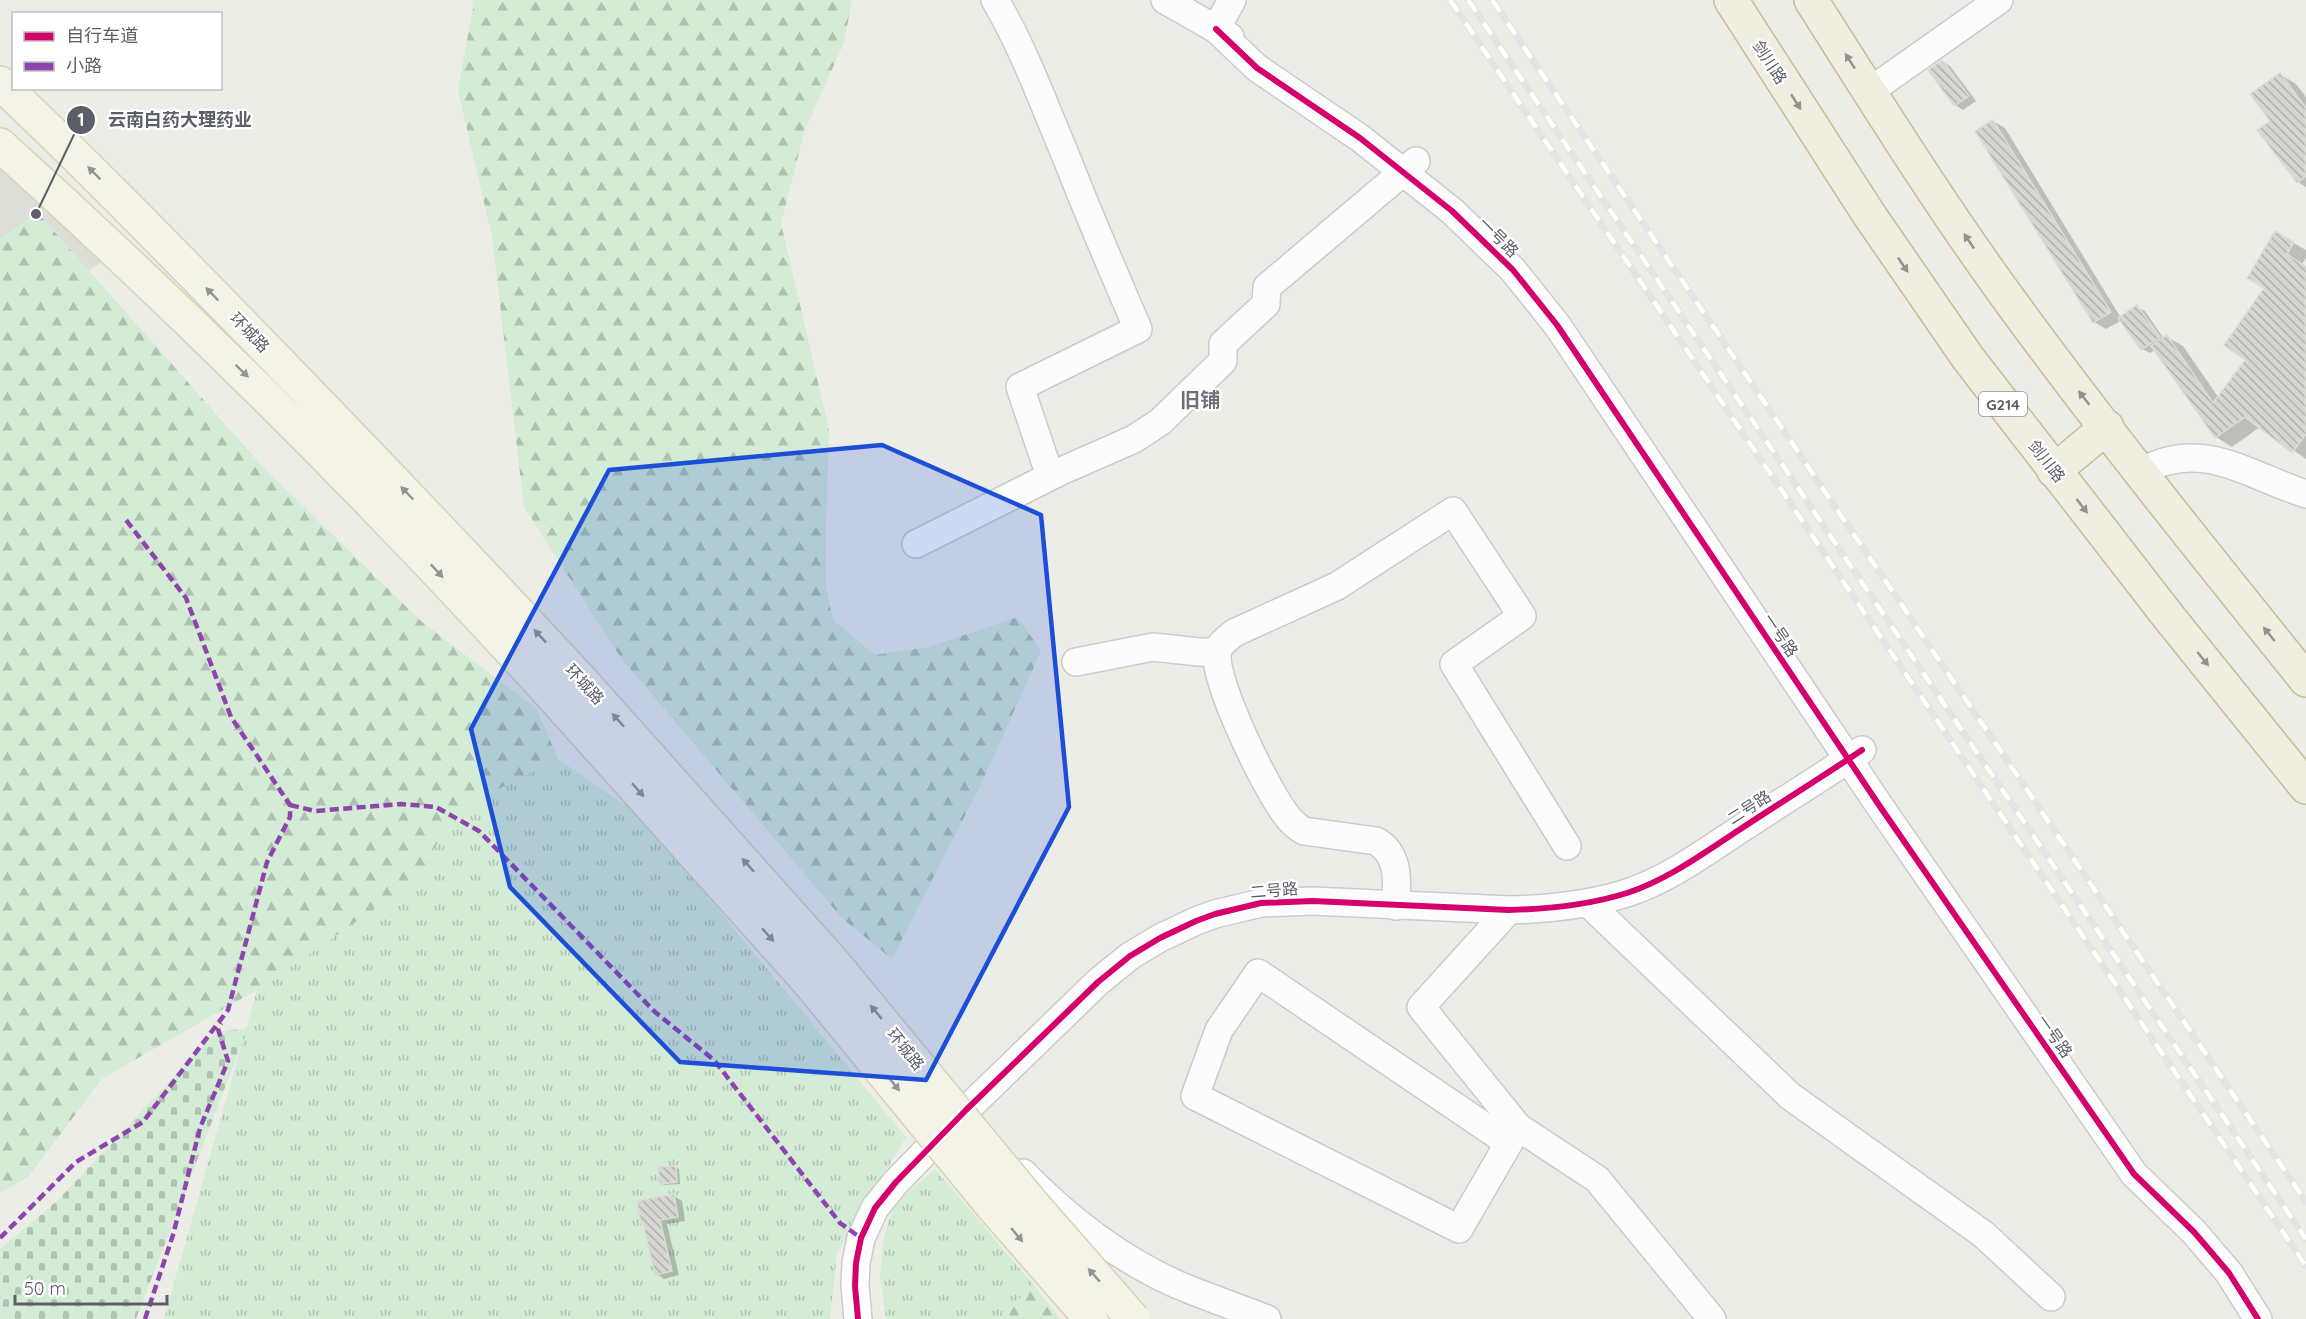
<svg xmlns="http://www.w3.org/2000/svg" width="2306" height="1319" font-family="Quicksand,'Noto Sans SC',sans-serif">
	<defs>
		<pattern id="grass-tufts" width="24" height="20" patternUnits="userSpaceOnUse" patternTransform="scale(1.5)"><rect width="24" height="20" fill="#d4ebd5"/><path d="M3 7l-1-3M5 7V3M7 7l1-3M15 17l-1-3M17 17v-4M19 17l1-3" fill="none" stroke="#afc2b1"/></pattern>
		<pattern id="forest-firs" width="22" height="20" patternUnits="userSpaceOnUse" patternTransform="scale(1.5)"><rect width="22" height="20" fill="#d4ebd5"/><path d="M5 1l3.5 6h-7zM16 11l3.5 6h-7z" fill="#afc2b1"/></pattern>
		<pattern id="cemetery-stones" width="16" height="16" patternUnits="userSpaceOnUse" patternTransform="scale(1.5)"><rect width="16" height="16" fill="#d4ebd5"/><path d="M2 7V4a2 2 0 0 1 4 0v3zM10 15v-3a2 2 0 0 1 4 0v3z" fill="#afc2b1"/></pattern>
		<pattern id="building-back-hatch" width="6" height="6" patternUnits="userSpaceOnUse" patternTransform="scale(1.5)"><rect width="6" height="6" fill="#d6d6d2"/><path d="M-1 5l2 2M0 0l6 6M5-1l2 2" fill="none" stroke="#b1b1ae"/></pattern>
	</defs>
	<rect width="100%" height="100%" fill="#edede8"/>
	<path fill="#deded9" d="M0,136L110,256L0,331Z"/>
	<g fill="url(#grass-tufts)">
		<path d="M558,759L640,815L906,1137L837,1253L830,1319H164L257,990L415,881L457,810Z"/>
		<path d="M935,1169L1033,1284L1000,1319H886L880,1275L884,1237L889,1220L895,1204Z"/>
	</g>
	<g fill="url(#forest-firs)">
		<path d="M472,0H852L844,43L805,129L781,224L829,429L826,520V588L833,620L875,655L929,647L1018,617L1041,651L981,784L892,959L842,918L621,658L524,507L492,237L458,90L473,8Z"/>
		<path d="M37,212L263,467L422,622L537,709L558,759L457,810L415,881L257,990L103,1078L28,1177L0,1193V239Z"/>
		<path d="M1033,1284L1061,1319H1000Z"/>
	</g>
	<path fill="url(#cemetery-stones)" d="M248,1028L136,1319H0V1249L58,1200L216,1032Z"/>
	<g fill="#0003">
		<path d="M1942,61L1950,66L1976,101L1963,110L1955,105Z"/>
		<path d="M2280,74L2296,84L2306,97V187L2298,182L2272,121Z"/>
		<path d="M1993,121L2005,128L2121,318L2137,307L2145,311L2164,339L2167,337L2183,346L2219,398L2247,360L2266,287L2276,233L2306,250V258L2302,264L2306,267V459L2260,427L2232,447L2216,437L2155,350L2150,353L2142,349L2122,320L2106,329L2094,322Z"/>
		<path d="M675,1167L679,1169L680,1184L664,1185L661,1183Z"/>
		<path d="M674,1196L682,1201L685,1221L667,1224L679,1275L664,1279L657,1274L645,1224L642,1223Z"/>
	</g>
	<g fill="url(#building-back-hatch)" stroke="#dddcd6" stroke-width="1.5">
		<path d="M1942,60L1969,96L1954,106L1928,70Z"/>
		<path d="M2280,73L2306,108V176L2297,183L2257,130L2270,121L2250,94Z"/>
		<path d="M1993,120L2111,312L2093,323L1975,131Z"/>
		<path d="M2275,231L2294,242L2287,254L2306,267V434L2292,453L2245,417L2215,438L2151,346L2167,335L2213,403L2245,360L2224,345L2264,288L2247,278Z"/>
		<path d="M2137,305L2160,337L2141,350L2118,318Z"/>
		<path d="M676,1166L677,1182L660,1184L658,1167Z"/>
		<path d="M674,1194L678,1217L660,1220L672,1271L655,1275L643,1223L641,1224L637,1201Z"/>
	</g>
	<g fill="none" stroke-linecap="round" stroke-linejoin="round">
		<defs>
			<g id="minor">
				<path d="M995,0C1025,51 1044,105 1067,159C1089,216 1114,273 1138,329L1020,387L1050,476"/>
				<path d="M1165,0L1230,37"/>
				<path d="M1216,29L1257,68L1360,138L1452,211L1513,270L1557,325L1881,808L2134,1174L2194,1232L2229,1273L2258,1319"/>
				<path d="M1216,29L1232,0"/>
				<path d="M1870,91L1999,0"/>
				<path d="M2141,472C2201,437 2249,476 2306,494"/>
				<path d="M916,544L1059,472L1134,439L1160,422L1223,361V344L1266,304L1267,287L1416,161"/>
				<path d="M1076,662L1153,647L1199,652H1217"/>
				<path d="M1588,903L1790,1096L1983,1234L2051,1297"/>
				<path d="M1396,906C1397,881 1400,855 1376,841L1304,831C1297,827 1292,823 1287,816C1267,791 1215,685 1217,654C1218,645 1227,639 1234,633L1337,586L1453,511L1522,616L1454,664L1567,846"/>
				<path d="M1518,1127L1597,1179L1712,1319"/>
				<path d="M1509,1143L1258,973L1219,1030L1195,1096L1459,1229L1518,1127L1421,1007L1509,910"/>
				<path d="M1023,1173C1067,1218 1118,1258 1176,1284C1206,1297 1237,1307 1267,1319"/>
				<path d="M858,1319L855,1286L856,1263L861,1238L875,1208L896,1182L966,1110L1098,982L1130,956L1160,938L1196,921L1215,914L1261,903L1313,901L1509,910C1549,909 1589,905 1627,893C1667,880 1704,853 1739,830C1780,803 1822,777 1862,750"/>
			</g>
			<g id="major">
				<path d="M0,83C83,161 162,242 242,324C356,441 469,559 580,679"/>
				<path d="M0,145C195,321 380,506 556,700"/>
			</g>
			<g id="highway">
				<path d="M1731,0L1868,213L1968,358L2168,616L2306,787"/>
				<path d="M1811,0C1877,104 1943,210 2016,309C2109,436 2208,558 2306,680"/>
				<path d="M2054,471L2107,427"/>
			</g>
		</defs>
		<use href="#minor" stroke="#cacbca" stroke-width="30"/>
		<use href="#major" stroke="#d7d3b3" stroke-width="36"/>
		<use href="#highway" stroke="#c5bd94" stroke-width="36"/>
		<use href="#minor" stroke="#fcfcfc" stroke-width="27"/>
		<use href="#major" stroke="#f3f3e8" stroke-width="33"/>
		<use href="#highway" stroke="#f0eee1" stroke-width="33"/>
		<defs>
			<g id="rail">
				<path d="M1450,0L2306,1266"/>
				<path d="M1468,0L2306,1239"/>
				<path d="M1492,0L2306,1202"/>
			</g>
		</defs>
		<use href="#rail" stroke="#e4e4e4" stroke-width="7"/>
		<use href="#rail" stroke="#fff" stroke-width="4.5" stroke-dasharray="14" stroke-linecap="butt"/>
		<defs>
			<g id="major-bridge">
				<path d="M580,679L832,961L1030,1201L1133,1319"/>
				<path d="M556,700L808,981L994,1208L1091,1319"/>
			</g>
		</defs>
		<use href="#major-bridge" stroke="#d7d3b3" stroke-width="36" stroke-linecap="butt"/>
		<use href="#major-bridge" stroke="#f3f3e8" stroke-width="33"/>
		<g stroke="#8e44ad" stroke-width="4.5" stroke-dasharray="9 4.5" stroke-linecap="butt">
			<path d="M290,805L315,811L401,804L436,807L479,831L655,1012L714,1060L840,1223L861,1238"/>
			<path d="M0,1238L76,1162L143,1122L228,1010L267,862L290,817V805L231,717L186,598L126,520"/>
			<path d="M145,1319L173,1235L200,1128L228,1061L218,1029L221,1023"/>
		</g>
		<defs>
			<g id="cycleway">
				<path d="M1216,29L1257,68L1360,138L1452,211L1513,270L1557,325L1881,808L2134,1174L2194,1232L2229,1273L2258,1319"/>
				<path d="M858,1319L855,1286L856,1263L861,1238L875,1208L896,1182L966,1110L1098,982L1130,956L1160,938L1196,921L1215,914L1261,903L1313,901L1509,910C1549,909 1589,905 1627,893C1667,880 1704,853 1739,830C1780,803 1822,777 1862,750"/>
			</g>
		</defs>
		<use href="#cycleway" stroke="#fff" stroke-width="10"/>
		<use href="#cycleway" stroke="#d6006c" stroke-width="6"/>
	</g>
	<defs><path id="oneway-solid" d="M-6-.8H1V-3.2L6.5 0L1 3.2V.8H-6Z" transform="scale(1.5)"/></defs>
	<g fill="#909192">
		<use href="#oneway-solid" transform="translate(1850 61) rotate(-123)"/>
		<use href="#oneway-solid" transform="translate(1796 102) rotate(57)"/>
		<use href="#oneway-solid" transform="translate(1969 241) rotate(-124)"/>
		<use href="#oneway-solid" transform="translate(1903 265) rotate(56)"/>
		<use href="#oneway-solid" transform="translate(2084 398) rotate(-128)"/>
		<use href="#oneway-solid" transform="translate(2082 506) rotate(52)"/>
		<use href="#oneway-solid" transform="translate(2269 634) rotate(-129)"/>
		<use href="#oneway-solid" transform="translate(2203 659) rotate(51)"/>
	</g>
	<g fill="#919394">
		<use href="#oneway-solid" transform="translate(94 173) rotate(-135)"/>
		<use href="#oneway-solid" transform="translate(212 294) rotate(-134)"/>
		<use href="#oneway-solid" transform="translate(242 371) rotate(44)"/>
		<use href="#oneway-solid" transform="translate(407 493) rotate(-134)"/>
		<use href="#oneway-solid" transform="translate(437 571) rotate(47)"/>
		<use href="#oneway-solid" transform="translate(540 636) rotate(-133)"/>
		<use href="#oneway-solid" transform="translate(618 720) rotate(-132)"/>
		<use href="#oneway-solid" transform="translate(638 790) rotate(48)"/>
		<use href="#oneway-solid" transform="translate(748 865) rotate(-132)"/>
		<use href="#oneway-solid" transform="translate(768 935) rotate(49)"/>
		<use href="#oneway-solid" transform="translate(876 1012) rotate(-130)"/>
		<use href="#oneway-solid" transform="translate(894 1084) rotate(51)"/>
		<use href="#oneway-solid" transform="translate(1017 1235) rotate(50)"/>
		<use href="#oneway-solid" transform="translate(1094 1275) rotate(-131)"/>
	</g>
	<path fill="#1d4ed8" fill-opacity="0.2" stroke="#1d4ed8" stroke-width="4.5" stroke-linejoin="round" d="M882,445L1041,515L1069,807L926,1080L680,1062L510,887L471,729L609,470Z"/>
	<g text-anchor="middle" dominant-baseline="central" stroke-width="4.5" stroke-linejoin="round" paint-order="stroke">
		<rect fill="#fff" stroke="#8d8f95" stroke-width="1.5" x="1979" y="392" width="48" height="24" rx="4.5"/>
		<g font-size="15" font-weight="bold" fill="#5c5f67">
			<text x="2003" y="404">G214</text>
		</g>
		<g font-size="16" fill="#5c5f67" stroke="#fff">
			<text transform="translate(1770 62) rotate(57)">剑川路</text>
			<text transform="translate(1499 237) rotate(45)">一号路</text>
			<text transform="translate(250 332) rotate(46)">环城路</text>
			<text transform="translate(2047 461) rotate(52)">剑川路</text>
			<text transform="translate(1781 635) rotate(56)">一号路</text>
			<text transform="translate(585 684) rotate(47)">环城路</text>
			<text transform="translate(1749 807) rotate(-33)">二号路</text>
			<text transform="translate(1274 890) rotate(-5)">二号路</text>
			<text transform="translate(2055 1036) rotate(55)">一号路</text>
			<text transform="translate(906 1049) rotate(51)">环城路</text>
		</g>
		<g font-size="20" font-weight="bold" fill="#6d7179" stroke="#fff">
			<text x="1200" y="399">旧铺</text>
		</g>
	</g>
	<path fill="none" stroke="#5c5f67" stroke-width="2" d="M36 214L81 120"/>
	<g fill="#5c5f67" stroke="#fff" stroke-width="2">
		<circle cx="36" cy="214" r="6"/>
		<circle cx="81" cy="120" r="15"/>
	</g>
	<g font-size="18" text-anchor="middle" font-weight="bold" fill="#fff">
		<text x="81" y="126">1</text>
	</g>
	<g font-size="18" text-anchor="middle" font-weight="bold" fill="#5c5f67" stroke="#fff" stroke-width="4.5" stroke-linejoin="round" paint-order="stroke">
		<text x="180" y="126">云南白药大理药业</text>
	</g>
	<rect x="12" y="12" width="210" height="78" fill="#ffffff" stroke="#bebfc2" stroke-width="1.5"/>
	<rect x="24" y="32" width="30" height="9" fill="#d6006c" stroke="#bebfc2" stroke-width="1.5"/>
	<text x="66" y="42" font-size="18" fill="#5c5f67">自行车道</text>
	<rect x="24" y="62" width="30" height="9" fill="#8e44ad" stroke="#bebfc2" stroke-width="1.5"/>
	<text x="66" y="72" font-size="18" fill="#5c5f67">小路</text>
	<path d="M15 1295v9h152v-9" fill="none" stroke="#5c5f67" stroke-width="3"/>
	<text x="24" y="1295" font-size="18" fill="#5c5f67" stroke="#ffffff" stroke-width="4.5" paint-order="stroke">50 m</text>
</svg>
